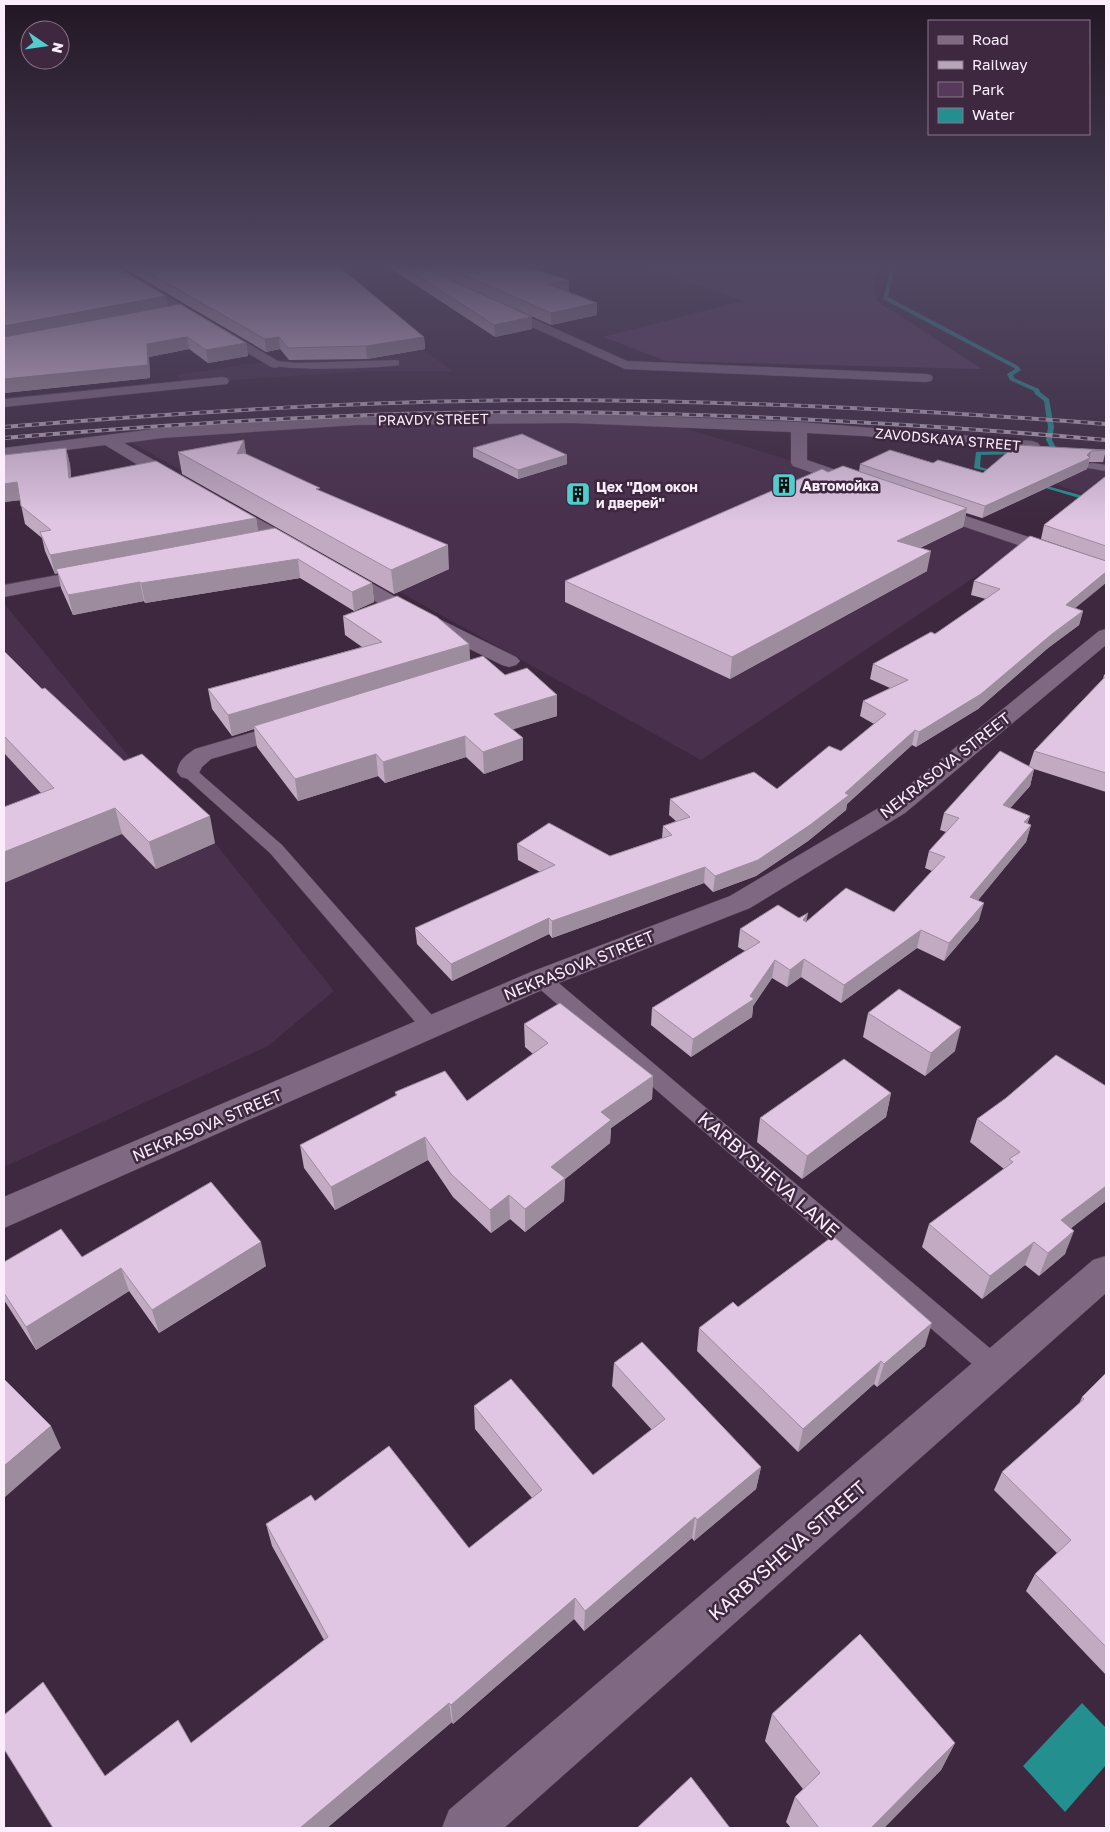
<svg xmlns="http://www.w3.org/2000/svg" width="1110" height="1832" font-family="'Golos Text',sans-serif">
	<rect width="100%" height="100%" fill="#3d283f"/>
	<g fill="#49304c">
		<path d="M403,336L453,371H371L185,383L176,375L325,353Z"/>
		<path d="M356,420L661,421L799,463L1026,543L701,760L125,439Z"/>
		<path d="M1069,450L1106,454V498L1096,499L996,462Z"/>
		<path d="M4,603L148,780L215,843L334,991L268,1046L4,1167Z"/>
	</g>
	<path fill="#573a5b" d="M639,266H878L873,284L877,301L982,369L666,361L603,337L744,301Z"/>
	<path fill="#23908f" d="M1082,1703L1106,1728V1765L1065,1812L1023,1766Z"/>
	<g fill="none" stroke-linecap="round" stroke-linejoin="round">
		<g fill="#23908f" fill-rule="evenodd">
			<path d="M891,266H895L888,297L1018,366L1021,370L1013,375L1014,378L1039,389L1040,392L1049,399L1054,427L1052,440L1059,453L1058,454L1050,455L1047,453L1052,451L1046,440L1048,427L1044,401L1035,394L1034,391L1010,380L1007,374L1015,369L1014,368L883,299Z"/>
			<path d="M1021,451L1024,453L1023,454L981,455L980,467L1003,473V475L974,468L976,452Z"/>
			<path d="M1032,482L1106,502V506L1032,484Z"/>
		</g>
		<defs>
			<g id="lane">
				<path d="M396,360L399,361V365C384,368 280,372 271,364L276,361L297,363Z"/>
				<path d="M1092,463L1106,465V471L1088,468L1086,466L1088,464Z"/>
				<path d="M189,767L195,769L282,845L437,1021L440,1026L437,1031L430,1033L423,1031L270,853L183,775L181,772L183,769Z"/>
				<path d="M541,972L548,974L1005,1361L1009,1369L1005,1377L996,1381L987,1377L534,984L531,979L534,974Z"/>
			</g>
			<g id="street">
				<path d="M103,266H117L283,364L276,368L271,367Z"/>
				<path d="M498,303L627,361L926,374L931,375L933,378L931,381L926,382L625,369L494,310L492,307L494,304Z"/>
				<path d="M222,377L227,378L229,381L227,384L4,407V399Z"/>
				<path d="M573,413L799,422L1032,441L1038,443L1040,446L1038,449L1032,451L864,436L807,433V460L862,479L864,483L862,487L856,488L793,466L791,463V432L573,423L356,425L162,438L124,443L185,478L187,482L185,486H173L105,445L4,458V448L162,428L356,415Z"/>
				<path d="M225,503L231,504L306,545L308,549L306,553L299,555L292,553L219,512L216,508L219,504Z"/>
				<path d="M930,504L1106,563V575L924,513L921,509L924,505Z"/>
				<path d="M340,567L347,569L401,600L516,657L520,661L516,665L509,667L502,665L387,608L333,577L330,573L333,569Z"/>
				<path d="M96,568L103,570L106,574L103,578L4,597V585Z"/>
				<path d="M1106,629V645L905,813L750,908L551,986L4,1228V1197L6,1196L531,972L730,896L887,803L1099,631Z"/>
				<path d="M291,721L299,723L302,728L299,733L211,759L202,767L197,777L189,779L181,777L177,772C179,760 185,756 195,749Z"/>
				<path d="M1106,1256V1293L504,1828H442L449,1810L1093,1260Z"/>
			</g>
		</defs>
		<use href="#lane" stroke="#574559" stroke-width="1"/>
		<use href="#street" stroke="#574559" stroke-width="1"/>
		<use href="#lane" fill="#7f6882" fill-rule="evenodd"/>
		<use href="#street" fill="#7f6882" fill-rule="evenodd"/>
		<defs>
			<g id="rail">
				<path d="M4,427C188,412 373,400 558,400C741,401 923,410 1106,424"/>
				<path d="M4,438C188,423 373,411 558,412C741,414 923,424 1106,440"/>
			</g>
		</defs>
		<use href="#rail" stroke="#b6a6b8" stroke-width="4"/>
		<use href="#rail" stroke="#3d283f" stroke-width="2.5" stroke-dasharray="7" stroke-linecap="butt"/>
	</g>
	<g fill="#c1aac2">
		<path d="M120,266H338L424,337L425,349L367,359L289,360L280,349L266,352Z"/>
		<path d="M387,266H522L569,280V291H568L597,315L551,325L432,272L532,329L495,337Z"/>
		<path d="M166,296L168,306L246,343L248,356L208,363L189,349L149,357L150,378L4,393Z"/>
		<path d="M244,440L246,455L320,491L449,569L394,594L182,474L178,452Z"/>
		<path d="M1016,445L1106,450L1103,462H1089L1087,469L982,518L966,513L963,527L920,548L927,571L730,679L565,602V581L828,472H859L860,464L933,463L983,473Z"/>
		<path d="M66,448L70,465L71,477L256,518L258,532L372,583L374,602L354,611L300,578L145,603L144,601L73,615L61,588L58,573L55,574L45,551L42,538L25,524L20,500L4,502V455Z"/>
		<path d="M473,448L567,464L518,479L473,457Z"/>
		<path d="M1106,476V561L1041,539L1044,525Z"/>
		<path d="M974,581L1083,611L1079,625L1048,648L978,709L916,747L912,745L847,804L846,810L808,841L756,876L713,892L704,883L552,938L549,934L452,981L417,944L415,928L540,872L518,860L517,844L610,856L662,838L663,826L676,821L669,815L670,799L777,789L841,751L874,724L860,716L863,701L890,688L870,679L873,664L935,634L986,599L971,595Z"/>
		<path d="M343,616L469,644L470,661L557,695V716L512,729L523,738V760L484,774L466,757L385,783L378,776L298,801L257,747L254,729L232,736L212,709L208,689L362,647L345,635Z"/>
		<path d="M4,651L42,689L215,843L156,869L122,834L41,793L4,753Z"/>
		<path d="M1106,673V792L1034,769L1030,786L1010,808L1030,816L1027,824L1031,825L1026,842L978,900L979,920L944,961L917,948L841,1003L801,977L787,987L772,978L753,1006L752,1017L691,1057L651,1025L652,1008L745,951L738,947L740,929L799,918L807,922L894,912L932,871L925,868L929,851L946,832L940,830L944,813L1029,766L1034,751L1103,679L1104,675Z"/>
		<path d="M868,1013L955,1051L925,1076L863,1037Z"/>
		<path d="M524,1024L653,1076L652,1099L611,1128L610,1143L565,1179L564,1201L525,1232L510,1219L491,1233L453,1197L428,1160L335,1210L304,1168L300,1145L396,1096L395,1092L467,1101L533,1054L525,1047Z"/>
		<path d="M1106,1086V1201L1071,1228L1065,1254L1039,1276L1025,1265L982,1299L922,1247L929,1224L1004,1169L970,1142L977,1119Z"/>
		<path d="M891,1093L886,1117L802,1179L757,1142L760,1118Z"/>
		<path d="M82,1257L266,1266L159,1333L129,1291L36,1350L4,1300V1262Z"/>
		<path d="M738,1307L925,1346L877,1387L874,1384L798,1452L697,1351L699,1328Z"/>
		<path d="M614,1363L761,1467L756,1489L694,1541L692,1538L584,1631L574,1619L453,1724L452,1722L327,1828H53L105,1776L191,1743L324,1640L272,1546L266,1524L315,1501L469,1548L532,1498L475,1429L474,1406L593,1475L652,1430L612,1386Z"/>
		<path d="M1106,1373V1675L1026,1591L1035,1574L1057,1553L994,1490L1002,1472L1079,1404L1082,1397Z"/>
		<path d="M772,1714L955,1743L941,1770L884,1828H791L786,1822L795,1797L803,1789L765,1741Z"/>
	</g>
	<g fill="#9d8b9e">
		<path d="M569,280V291L548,295V284Z"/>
		<path d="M166,296L168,308L4,339V326Z"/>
		<path d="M597,303V315L551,325V313Z"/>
		<path d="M532,317V329L495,337L494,325Z"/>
		<path d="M187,337L189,349L149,357L150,378L4,393V379L147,344Z"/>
		<path d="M279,337L280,349L266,352L265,339Z"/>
		<path d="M424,337L425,349L367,359L366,346Z"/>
		<path d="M246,343L248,356L208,363L206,350Z"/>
		<path d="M244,440L247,461L237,454Z"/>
		<path d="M66,448L70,465L73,495L69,478Z"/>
		<path d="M1091,451L1087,469L982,518L985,506L1087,455Z"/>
		<path d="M567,455V464L518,479V470Z"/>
		<path d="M17,482L22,500L4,502V484Z"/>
		<path d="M967,508L963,527L893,560L897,541Z"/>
		<path d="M256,518L259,536L56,569L58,573L55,574L50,555Z"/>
		<path d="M448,545L449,569L394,594L391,570Z"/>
		<path d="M931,551L927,571L730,679L732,657Z"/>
		<path d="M298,559L300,578L145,603L141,583Z"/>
		<path d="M1106,572V583L1062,619L1066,605Z"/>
		<path d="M140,582L144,601L73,615L68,595Z"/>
		<path d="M372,583L374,602L354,611L352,592Z"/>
		<path d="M1083,611L1079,625L1048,648L978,709L916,747L919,732Z"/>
		<path d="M469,644L470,664L254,726V729L232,736L228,715Z"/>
		<path d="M557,695V716L495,735L494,714Z"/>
		<path d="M915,730L912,745L847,804L846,810L808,841L756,876L713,892L715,876L845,793Z"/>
		<path d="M465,736L466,757L385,783L383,762Z"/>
		<path d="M523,738V760L484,774L483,752Z"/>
		<path d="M376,754L378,776L298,801L295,779Z"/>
		<path d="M1034,769L1030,786L998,822L1003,805Z"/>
		<path d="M115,808L122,834L4,883V852Z"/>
		<path d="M210,816L215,843L156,869L149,842Z"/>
		<path d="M1030,816L1025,831L1031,825L1026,842L966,915L970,897L1024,822Z"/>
		<path d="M705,867L704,883L552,938V921Z"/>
		<path d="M984,903L979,920L944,961L949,943Z"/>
		<path d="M808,913L805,930L803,920Z"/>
		<path d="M549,918V934L452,981L451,964Z"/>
		<path d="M921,930L917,948L841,1003L844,985Z"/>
		<path d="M804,959L801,977L787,987L790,970Z"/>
		<path d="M775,960L772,978L753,1006L752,1017L691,1057L693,1039L750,996Z"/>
		<path d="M961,1027L955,1051L925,1076L931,1053Z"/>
		<path d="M653,1076L652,1099L611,1128L610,1143L565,1179L564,1201L525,1232V1209L551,1167L601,1112Z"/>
		<path d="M891,1093L886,1117L802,1179L807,1156Z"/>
		<path d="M425,1137L428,1160L335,1210L331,1187Z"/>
		<path d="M1106,1186V1201L1051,1244L1061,1220Z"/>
		<path d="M509,1195L510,1219L491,1233L490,1210Z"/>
		<path d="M1074,1231L1065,1254L1039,1276L1048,1253Z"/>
		<path d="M261,1242L266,1266L159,1333L152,1310Z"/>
		<path d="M1034,1242L1025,1265L982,1299L990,1276Z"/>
		<path d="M121,1268L129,1291L36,1350L26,1327Z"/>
		<path d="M932,1323L925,1346L877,1387L884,1364Z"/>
		<path d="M881,1361L874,1384L798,1452L803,1429Z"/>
		<path d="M51,1426L61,1448L4,1498V1466Z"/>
		<path d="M761,1467L756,1489L694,1541L697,1520Z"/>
		<path d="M695,1517L692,1538L584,1631L585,1611Z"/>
		<path d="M575,1598L574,1619L453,1724L451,1705Z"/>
		<path d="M449,1703L452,1722L327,1828H300Z"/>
		<path d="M955,1743L941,1770L884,1828H871Z"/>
	</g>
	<g fill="#e0c6e2" stroke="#9d8b9e">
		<path d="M4,266H115L166,296L4,326Z"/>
		<path d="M137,266H338L424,337L366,346L288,348L279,337L265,339Z"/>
		<path d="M403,266H415L429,270L532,317L494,325Z"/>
		<path d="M444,266H522L569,280L548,284L597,303L551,313Z"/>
		<path d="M180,304L246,343L206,350L187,337L147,344L148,365L4,379V337Z"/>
		<path d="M522,434L567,455L518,470L473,448Z"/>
		<path d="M244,440L237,454L244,453L320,488L316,489L448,545L391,570L178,452Z"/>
		<path d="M1016,445L1106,450L1091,451L1087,455L1090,458L985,506L860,464L890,450L933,463L938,460L983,473Z"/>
		<path d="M66,448L69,478L156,461L256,518L50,555L40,532L51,530L21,506L17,482L4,484V455Z"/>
		<path d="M843,466L967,508L897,541L931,551L732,657L565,581L822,469L828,472Z"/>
		<path d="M1106,476V546L1044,525Z"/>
		<path d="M275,528L372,583L352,592L298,559L141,583L140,582L68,595L56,569Z"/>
		<path d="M1030,536L1106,561V572L1066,605L1083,611L1052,634L981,694L919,732L915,730L845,793L849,795L810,825L758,860L715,876L705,867L552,921L549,918L451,964L415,928L555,865L517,844L549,823L610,856L672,835L663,826L690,817L670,799L754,772L777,789L829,746L841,751L886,714L863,701L908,680L873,664L931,632L935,634L1000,589L974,581Z"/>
		<path d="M397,596L437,617L469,644L228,715L208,689L382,642L343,616Z"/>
		<path d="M4,651L42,689L45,688L124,761L142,754L210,816L149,842L115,808L4,852V807L54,788L4,736Z"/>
		<path d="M483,656L505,675L527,668L557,695L494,714L523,738L483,752L465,736L383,762L376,754L295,779L254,726Z"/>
		<path d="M1106,676V773L1034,751Z"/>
		<path d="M1000,751L1034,769L1003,805L1030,816L1024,822L1031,825L970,897L984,903L949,943L921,930L844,985L804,959L790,970L775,960L750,996L754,999L693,1039L652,1008L760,942L740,929L778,905L799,918L808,913L803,920L806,922L846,888L894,912L945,857L929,851L959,818L944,813Z"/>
		<path d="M899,989L961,1027L931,1053L868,1013Z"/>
		<path d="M560,1003L653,1076L601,1112L611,1120L551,1167L565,1178L525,1209L509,1195L490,1210L451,1174L425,1137L331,1187L300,1145L397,1095L395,1092L445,1071L467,1101L548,1043L524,1024Z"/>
		<path d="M1056,1055L1106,1086V1186L1061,1220L1074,1231L1048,1253L1034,1242L990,1276L929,1224L1013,1162L1009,1159L1020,1152L977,1119L1006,1098Z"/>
		<path d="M844,1059L891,1093L807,1156L760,1118Z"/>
		<path d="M211,1182L261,1242L152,1310L121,1268L26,1327L4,1293V1262L61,1229L82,1257Z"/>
		<path d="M833,1236L932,1323L884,1364L881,1361L803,1429L699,1328L733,1302L738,1307Z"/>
		<path d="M642,1342L761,1467L697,1520L695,1517L585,1611L575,1598L451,1705L449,1703L300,1828H53L4,1749V1715L43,1682L105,1776L178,1720L191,1743L328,1637L266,1524L311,1495L315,1501L389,1446L469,1548L542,1490L474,1406L511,1379L593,1475L665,1419L614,1363Z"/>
		<path d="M1106,1373V1647L1035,1574L1071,1540L1002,1472L1084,1399L1082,1397Z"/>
		<path d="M4,1379L51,1426L4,1466Z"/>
		<path d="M860,1634L955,1743L871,1828H819L795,1797L820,1773L772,1714Z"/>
		<path d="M691,1777L730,1828H637Z"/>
	</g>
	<linearGradient id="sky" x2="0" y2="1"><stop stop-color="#221623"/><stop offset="0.51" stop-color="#514863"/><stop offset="1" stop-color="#514863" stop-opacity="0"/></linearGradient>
	<rect width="1110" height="522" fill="url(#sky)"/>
	<defs>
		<symbol id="building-square" viewBox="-11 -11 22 22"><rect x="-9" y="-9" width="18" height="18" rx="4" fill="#52cdcc" stroke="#3d283f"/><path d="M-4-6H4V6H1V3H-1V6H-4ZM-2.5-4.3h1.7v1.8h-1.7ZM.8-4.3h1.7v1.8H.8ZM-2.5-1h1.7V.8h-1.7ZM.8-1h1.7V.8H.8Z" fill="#111"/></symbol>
	</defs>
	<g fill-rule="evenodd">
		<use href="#building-square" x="770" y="471" width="28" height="28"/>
		<use href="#building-square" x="564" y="480" width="28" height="28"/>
	</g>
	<g text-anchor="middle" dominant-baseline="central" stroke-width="5" stroke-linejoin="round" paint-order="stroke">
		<g font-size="14" fill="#fbedfc" stroke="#3d283f">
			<text transform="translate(433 419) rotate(-1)">PRAVDY STREET</text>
			<text transform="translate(948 439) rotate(5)">ZAVODSKAYA STREET</text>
		</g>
		<g font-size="14" font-weight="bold" fill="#fbedfc" stroke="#3d283f" text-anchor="start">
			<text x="802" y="485">Автомойка</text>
			<text x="596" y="486">Цех "Дом окон<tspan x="596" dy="16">и дверей"</tspan></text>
		</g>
		<g font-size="16" fill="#fbedfc" stroke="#3d283f">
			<text transform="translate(945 765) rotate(-38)">NEKRASOVA STREET</text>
			<text transform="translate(579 965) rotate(-22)">NEKRASOVA STREET</text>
			<text transform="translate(207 1125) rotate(-23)">NEKRASOVA STREET</text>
		</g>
		<g font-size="19" fill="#fbedfc" stroke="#3d283f">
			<text transform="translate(769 1174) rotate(41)">KARBYSHEVA LANE</text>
			<text transform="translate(787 1550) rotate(-41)">KARBYSHEVA STREET</text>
		</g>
	</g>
	<rect width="1110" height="1832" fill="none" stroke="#fbedfc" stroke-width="10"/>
	<rect x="928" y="20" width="162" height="115" fill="#3d283f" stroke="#89778b"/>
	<rect x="938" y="36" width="25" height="8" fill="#7f6882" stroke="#89778b"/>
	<text x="972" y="45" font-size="15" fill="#fbedfc">Road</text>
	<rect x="938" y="61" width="25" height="8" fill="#b6a6b8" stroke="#89778b"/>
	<text x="972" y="70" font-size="15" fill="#fbedfc">Railway</text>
	<rect x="938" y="82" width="25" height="15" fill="#573a5b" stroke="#89778b"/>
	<text x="972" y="95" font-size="15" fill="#fbedfc">Park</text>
	<rect x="938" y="108" width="25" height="15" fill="#23908f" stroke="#89778b"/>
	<text x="972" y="120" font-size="15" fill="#fbedfc">Water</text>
	<g transform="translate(45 45) rotate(103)"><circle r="24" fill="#3d283f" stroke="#89778b"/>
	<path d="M0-4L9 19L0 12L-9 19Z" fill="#52cdcc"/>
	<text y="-8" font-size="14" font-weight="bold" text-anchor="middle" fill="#fbedfc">N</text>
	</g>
</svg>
